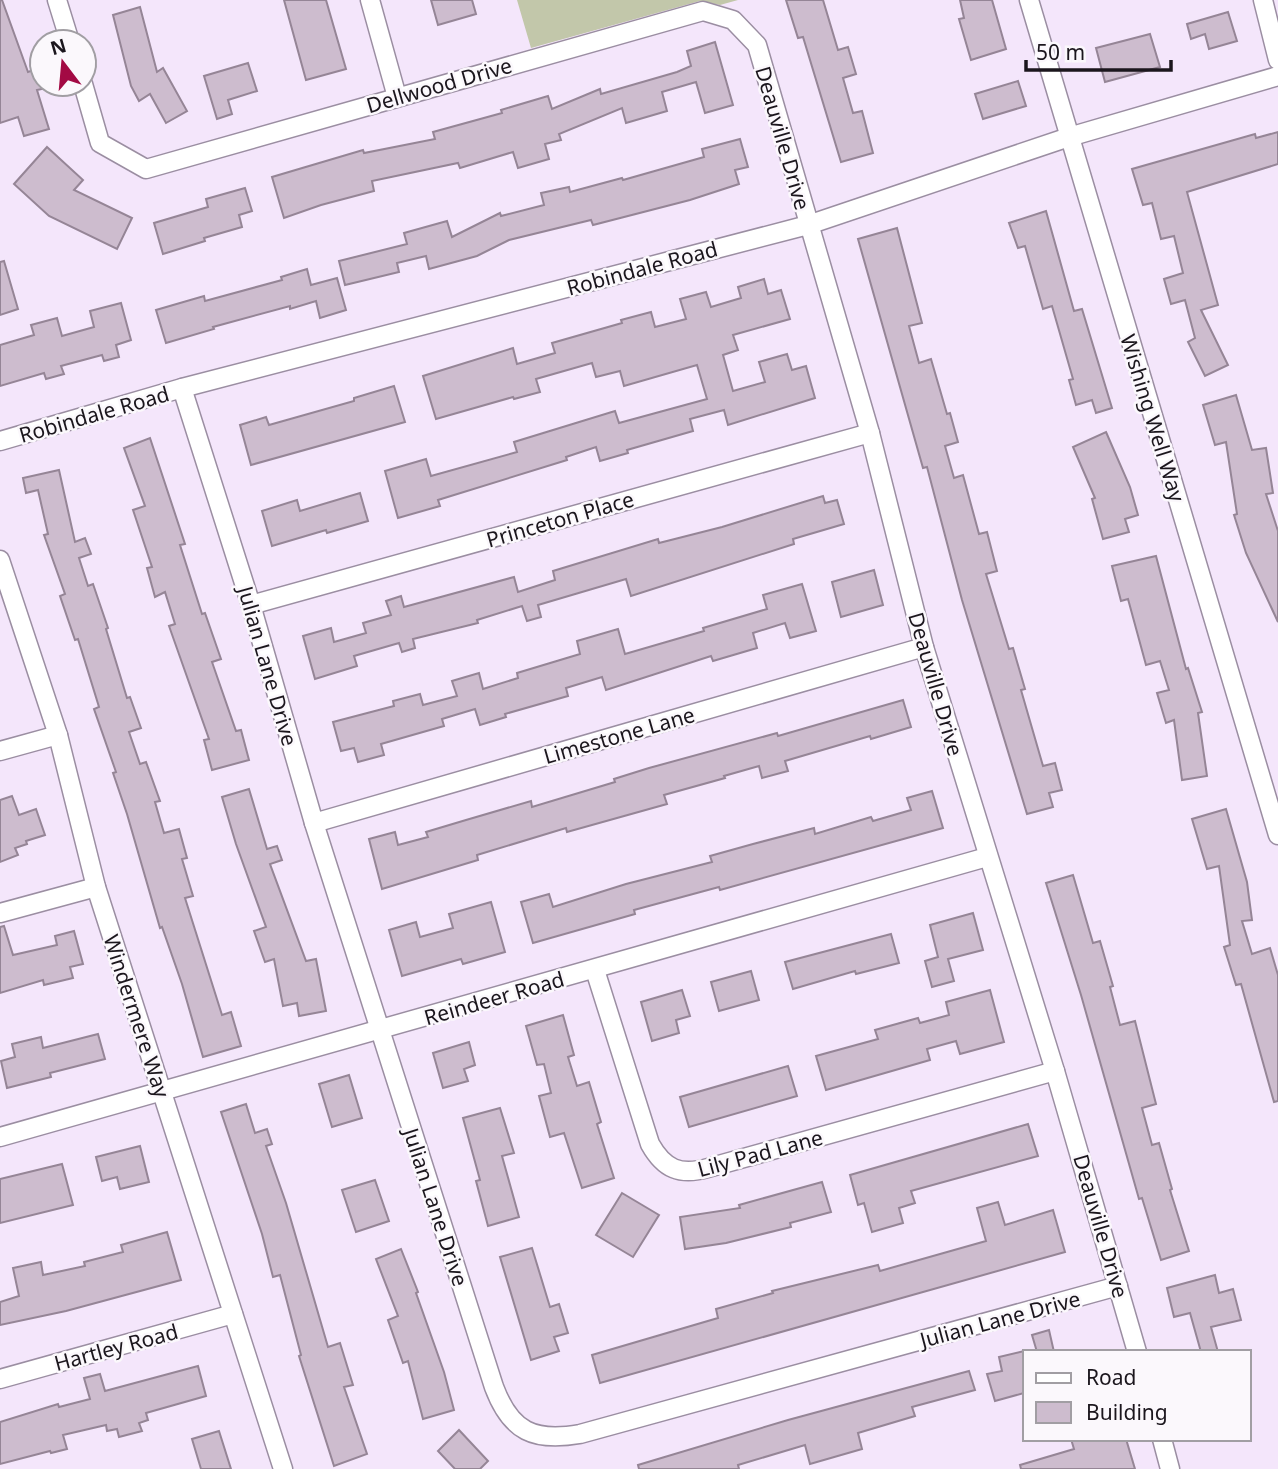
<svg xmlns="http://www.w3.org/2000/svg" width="1278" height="1469" font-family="'Noto Sans',sans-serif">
	<rect width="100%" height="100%" fill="#f4e6fb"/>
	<path fill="#c2c7aa" d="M517,0H738L720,5L700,1L531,48Z"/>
	<g fill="#cdbcce" stroke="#958596" stroke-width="2">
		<path d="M0,0H2L28,72L42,67V89L37,90L49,129L24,136L18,117L0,123Z"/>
		<path d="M284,0H326L346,69L306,80Z"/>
		<path d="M431,0H472L476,14L438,25Z"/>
		<path d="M786,0H823L838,50L848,47L856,74L843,78L853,113L862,111L873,153L841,162L803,37L798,38Z"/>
		<path d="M960,0H992L1006,49L971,60L959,19L964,18Z"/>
		<path d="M140,7L157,72L163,68L187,111L166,123L150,94L139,101L131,86L113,15Z"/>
		<path d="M1228,12L1237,41L1209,49L1205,34L1191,39L1187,24Z"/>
		<path d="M1150,34L1160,67L1105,82L1096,48Z"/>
		<path d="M715,42L733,105L705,113L696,82L662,92L667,111L626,123L622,108L559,134L561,140L545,144L549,159L518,168L513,152L460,168L458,163L372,181L374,191L321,205L284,218L272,177L363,150L364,153L435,139L433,132L502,113L501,110L548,96L552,109L600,89L601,94L677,72L691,66L687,51Z"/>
		<path d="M248,63L257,91L228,100L232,114L217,119L204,76Z"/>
		<path d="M1018,81L1026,106L983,119L975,94Z"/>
		<path d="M1278,132V164L1187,192L1218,305L1201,310L1228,365L1205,376L1188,342L1195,338L1185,300L1171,304L1164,279L1183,273L1174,236L1161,239L1152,203L1143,205L1132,169L1255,134L1256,138Z"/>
		<path d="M740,139L748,167L735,170L739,184L690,200L593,225L591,220L509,240L477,256L429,269L426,256L397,263L399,272L345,285L339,261L407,244L404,233L447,221L452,237L500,213L501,216L544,205L541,193L569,187L570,192L622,178L623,180L704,157L702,149Z"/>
		<path d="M47,147L83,180L74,190L132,218L117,249L49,216L14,184Z"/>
		<path d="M245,188L252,211L239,215L242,227L204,238L205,241L163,254L154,223L208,207L206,199Z"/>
		<path d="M1046,211L1074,311L1082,309L1112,408L1096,413L1092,400L1076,405L1069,380L1073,379L1052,306L1043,309L1025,246L1018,248L1009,223Z"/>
		<path d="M897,228L922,323L909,326L919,363L931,359L947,414L950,413L958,442L945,446L954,478L963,475L979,534L987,532L997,571L986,574L1009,649L1013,648L1025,689L1021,690L1043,766L1055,763L1062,790L1049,793L1053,807L1027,814L962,600L927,467L923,468L858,239Z"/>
		<path d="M4,261L18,309L0,315V262Z"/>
		<path d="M307,269L311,285L337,278L346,310L320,318L316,301L290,309V306L213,327L214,329L166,343L156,310L204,296L205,301L282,280L281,277Z"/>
		<path d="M764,279L768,294L781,290L790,319L733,335L738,350L723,355L733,391L765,382L759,362L787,354L792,370L806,366L815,398L728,425L724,410L690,419L693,431L627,450L628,453L600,461L596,447L566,457L567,460L438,500L440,506L398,518L385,471L426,459L431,476L517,452L514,442L615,411L619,423L707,399L697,365L624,386L620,371L596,377L592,363L536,379L540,392L514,399L513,397L436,419L423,376L513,348L517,364L555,353L552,343L622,323L621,320L651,312L655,327L686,319L680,299L706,292L711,307L741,298L738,287Z"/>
		<path d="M121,303L131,340L116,345L119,357L104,361L102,355L61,366L64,374L46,379L44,373L0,386V345L34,335L31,325L57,318L62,336L94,327L90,311Z"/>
		<path d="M394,386L405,422L251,465L240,425L266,417L269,425L354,401V398Z"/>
		<path d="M1236,395L1252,450L1266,448L1273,493L1266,494L1278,531V622L1246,553L1234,515L1237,514L1226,442L1215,445L1203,405Z"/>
		<path d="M1106,432L1130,487L1138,515L1125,519L1129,532L1103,539L1092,499L1095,498L1073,447Z"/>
		<path d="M150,438L185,544L180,545L202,614L205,613L221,659L212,662L236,731L241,730L249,760L212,770L204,740L209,739L169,626L175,624L165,592L155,597L147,568L152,567L133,510L145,506L124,448Z"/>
		<path d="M59,470L75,542L85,538L91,554L79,558L88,586L93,584L108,628L106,629L127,698L130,697L141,728L129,732L140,764L146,762L160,801L155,802L164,833L179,829L187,858L182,859L193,896L185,898L222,1015L231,1012L241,1046L203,1057L182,984L162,927L160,928L127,814L113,773L116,772L94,709L99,707L78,639L75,640L60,596L65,594L44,535L48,534L38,490L26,493L23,478Z"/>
		<path d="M360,493L368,521L327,533L326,530L272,546L262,511L297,500L300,511Z"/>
		<path d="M823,496L825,503L837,500L844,524L793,539L794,544L631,596L626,579L538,605L541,617L527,621L522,606L477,620L478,623L413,639L415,648L402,652L399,643L354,656L357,666L315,679L303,636L331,628L334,642L366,633L363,623L391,615L386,601L401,596L404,607L514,577L518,592L555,580L553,571L658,539L659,543L722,527Z"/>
		<path d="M1156,556L1186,669L1188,668L1202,712L1198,713L1207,776L1182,780L1174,720L1166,723L1157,693L1169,690L1160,661L1146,665L1128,599L1121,601L1112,566Z"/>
		<path d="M874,570L883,605L841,617L832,582Z"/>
		<path d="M802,584L816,631L790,638L785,623L753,633L757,648L713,661L711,656L606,690L602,677L566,688L568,696L505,714L506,717L480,725L475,709L442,719L444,726L381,744L384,755L358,762L354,748L341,751L333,722L394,706L393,701L420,694L423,705L457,696L452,681L479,673L483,689L518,678L517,673L580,654L577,641L618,629L625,654L704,631L703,628L767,609L763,595Z"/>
		<path d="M903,700L911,727L871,739L870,736L785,761L788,771L762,778L759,766L724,776L725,778L664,795L667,804L567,832L566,828L477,855L478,860L382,889L369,839L395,832L398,845L428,837L426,832L466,820L531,801L532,807L615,782L614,779L649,768L777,733L778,736Z"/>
		<path d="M249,789L267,849L277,846L282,860L270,864L306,961L316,959L326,1011L299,1016L297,1003L283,1006L274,959L265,962L254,931L266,927L236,844L222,797Z"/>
		<path d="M932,791L943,828L720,890L719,887L634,910L635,914L533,943L521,902L549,894L553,907L626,884L712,862L710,856L753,844L814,828L815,834L871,817L873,821L911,810L907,798Z"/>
		<path d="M12,796L19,815L36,809L45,835L26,841L27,844L15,848L18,855L0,862V800Z"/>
		<path d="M1226,809L1247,882L1252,920L1242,921L1252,954L1270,948L1278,975V1101L1274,1102L1241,984L1236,985L1224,947L1230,945L1219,866L1207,869L1192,819Z"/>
		<path d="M1073,875L1093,943L1100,941L1113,986L1110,987L1120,1025L1135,1021L1156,1104L1142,1108L1152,1145L1159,1143L1172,1189L1170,1190L1189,1251L1161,1260L1142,1198L1139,1199L1081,995L1046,883Z"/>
		<path d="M491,902L505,952L463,964L461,959L402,976L389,930L416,922L420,937L453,928L449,914Z"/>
		<path d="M973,913L983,950L948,959L954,981L932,987L925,961L938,957L930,925Z"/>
		<path d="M4,926L13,955L57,945L55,936L74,931L83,964L70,967L73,978L44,985L43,980L0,993V927Z"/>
		<path d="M891,934L899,963L856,974L855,971L793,989L785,962Z"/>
		<path d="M751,971L759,1000L719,1011L711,982Z"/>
		<path d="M682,990L690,1016L676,1020L679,1033L652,1041L641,1002Z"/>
		<path d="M990,990L1004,1042L960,1054L956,1041L927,1049L930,1060L826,1090L816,1056L878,1039L875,1030L918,1018L920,1023L949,1015L946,1002Z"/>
		<path d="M563,1015L574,1055L568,1057L577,1086L589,1082L601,1122L597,1124L614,1178L582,1188L564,1133L550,1137L539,1096L551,1093L544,1064L537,1065L526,1026Z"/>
		<path d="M98,1034L105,1059L50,1073L51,1077L7,1088L1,1061L15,1057L12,1044L41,1037L43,1048Z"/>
		<path d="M469,1042L475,1065L464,1069L468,1081L443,1088L433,1053Z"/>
		<path d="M788,1066L797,1096L689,1127L680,1097Z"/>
		<path d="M349,1075L362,1118L332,1127L319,1084Z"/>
		<path d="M246,1104L255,1133L267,1129L272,1144L266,1146L286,1203L328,1347L340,1343L353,1385L344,1387L367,1454L334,1466L299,1356L301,1355L280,1275L273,1277L262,1234L221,1112Z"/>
		<path d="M500,1108L514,1153L502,1156L519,1217L488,1226L476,1181L480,1180L463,1118Z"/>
		<path d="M1028,1124L1038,1156L911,1191L915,1203L899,1208L903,1223L872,1232L864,1203L858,1205L850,1175Z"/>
		<path d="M140,1146L149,1182L120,1189L117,1177L102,1181L96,1157Z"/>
		<path d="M62,1164L73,1205L0,1223V1179Z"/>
		<path d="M375,1180L389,1221L356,1232L342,1190Z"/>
		<path d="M822,1182L831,1212L790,1223L791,1227L726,1243L685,1249L680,1217L740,1208L739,1205Z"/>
		<path d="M622,1193L659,1215L633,1257L596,1235Z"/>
		<path d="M998,1202L1005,1225L1053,1210L1065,1252L600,1383L592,1355L718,1318L716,1309L773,1293L772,1291L878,1265L880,1271L986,1241L977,1208Z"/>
		<path d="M167,1232L181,1280L66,1311L0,1325V1302L19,1296L13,1268L41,1262L43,1275L85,1266L84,1262L123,1252L121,1245Z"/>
		<path d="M532,1248L550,1307L559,1304L568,1333L554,1337L559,1351L531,1360L500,1257Z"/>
		<path d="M401,1249L418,1292L416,1293L444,1372L454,1410L423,1419L408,1361L403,1363L388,1320L398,1316L376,1259Z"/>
		<path d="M1215,1275L1219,1293L1233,1289L1241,1320L1211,1327L1218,1352H1201L1190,1313L1174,1317L1167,1288Z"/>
		<path d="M1049,1330L1054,1352H1037L1032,1335Z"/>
		<path d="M1024,1351V1393L995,1401L987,1374L1002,1371L999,1357Z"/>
		<path d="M198,1366L206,1396L146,1413L148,1420L139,1423L142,1431L119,1437L117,1429L107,1431L106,1425L63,1435L67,1449L51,1453L50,1451L0,1464V1422L58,1404L59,1407L90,1399L84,1378L100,1374L105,1391Z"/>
		<path d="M969,1371L975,1390L912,1407L915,1416L858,1433L862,1449L810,1464L805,1445L738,1465L739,1469H639L638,1465L788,1420Z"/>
		<path d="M459,1430L488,1461L480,1469H455L438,1451Z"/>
		<path d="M219,1431L231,1469H201L192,1439Z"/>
		<path d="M1071,1439H1126L1135,1469H1021L1020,1465L1074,1449Z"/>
	</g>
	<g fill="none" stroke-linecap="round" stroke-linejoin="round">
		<defs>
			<g id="street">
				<path d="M57,0L70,42"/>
				<path d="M370,0L397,97"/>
				<path d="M1029,0L1278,835"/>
				<path d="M1263,0L1278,60"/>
				<path d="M83,84L100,143L146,169L703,11L733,20L757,45L870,433L924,647L1055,1071L1137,1352"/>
				<path d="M182,388L251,605L314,823L494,1387C511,1432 534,1442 580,1434L1118,1286"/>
				<path d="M0,441L182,388L808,225L1069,137L1278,76"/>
				<path d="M0,560L58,735L96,887L283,1469"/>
				<path d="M251,605L870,433"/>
				<path d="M0,751L58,735"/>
				<path d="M314,823L924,647"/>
				<path d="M0,913L96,887"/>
				<path d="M595,970L650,1144C664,1169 680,1176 708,1168L1055,1071"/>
				<path d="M0,1137L987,857"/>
				<path d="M0,1379L233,1314"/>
				<path d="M1162,1439L1170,1469"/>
			</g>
		</defs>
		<use href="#street" stroke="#9b8ea2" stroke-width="21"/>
		<use href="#street" stroke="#fff" stroke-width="18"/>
	</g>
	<g text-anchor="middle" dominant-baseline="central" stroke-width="5" stroke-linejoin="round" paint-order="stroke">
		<g font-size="21" fill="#1b161d" stroke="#fbf8fc">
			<text transform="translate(439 85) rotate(-16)">Dellwood Drive</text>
			<text transform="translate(783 138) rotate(74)">Deauville Drive</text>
			<text transform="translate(642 268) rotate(-15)">Robindale Road</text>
			<text transform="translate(94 414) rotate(-16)">Robindale Road</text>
			<text transform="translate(1153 418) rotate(73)">Wishing Well Way</text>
			<text transform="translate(560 519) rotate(-16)">Princeton Place</text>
			<text transform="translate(268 666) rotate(74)">Julian Lane Drive</text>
			<text transform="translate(936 684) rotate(74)">Deauville Drive</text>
			<text transform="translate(619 735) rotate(-16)">Limestone Lane</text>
			<text transform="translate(494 998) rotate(-16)">Reindeer Road</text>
			<text transform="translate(137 1016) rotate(72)">Windermere Way</text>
			<text transform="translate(760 1153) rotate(-15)">Lily Pad Lane</text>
			<text transform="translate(436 1207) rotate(72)">Julian Lane Drive</text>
			<text transform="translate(1101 1226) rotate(74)">Deauville Drive</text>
			<text transform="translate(1000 1319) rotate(-15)">Julian Lane Drive</text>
			<text transform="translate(116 1347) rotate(-15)">Hartley Road</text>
		</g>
	</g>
	<rect x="1023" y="1350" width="228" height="91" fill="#fbf8fc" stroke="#a19ea3" stroke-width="2"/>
	<rect x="1036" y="1373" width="35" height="10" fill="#ffffff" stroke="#a19ea3" stroke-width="2"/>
	<text x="1086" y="1385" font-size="21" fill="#1b161d">Road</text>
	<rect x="1036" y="1402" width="35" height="21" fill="#cdbcce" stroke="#a19ea3" stroke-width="2"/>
	<text x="1086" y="1420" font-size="21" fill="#1b161d">Building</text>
	<g transform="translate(63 63) rotate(344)"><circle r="33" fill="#fbf8fc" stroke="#a19ea3" stroke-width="2"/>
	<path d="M0-5L12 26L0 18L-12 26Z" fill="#a30a44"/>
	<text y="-10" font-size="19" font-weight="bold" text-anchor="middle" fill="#1b161d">N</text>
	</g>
	<path d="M1026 60v10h145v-10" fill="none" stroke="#1b161d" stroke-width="3.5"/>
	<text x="1036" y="60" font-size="21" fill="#1b161d" stroke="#fbf8fc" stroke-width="5" paint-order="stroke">50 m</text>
</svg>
